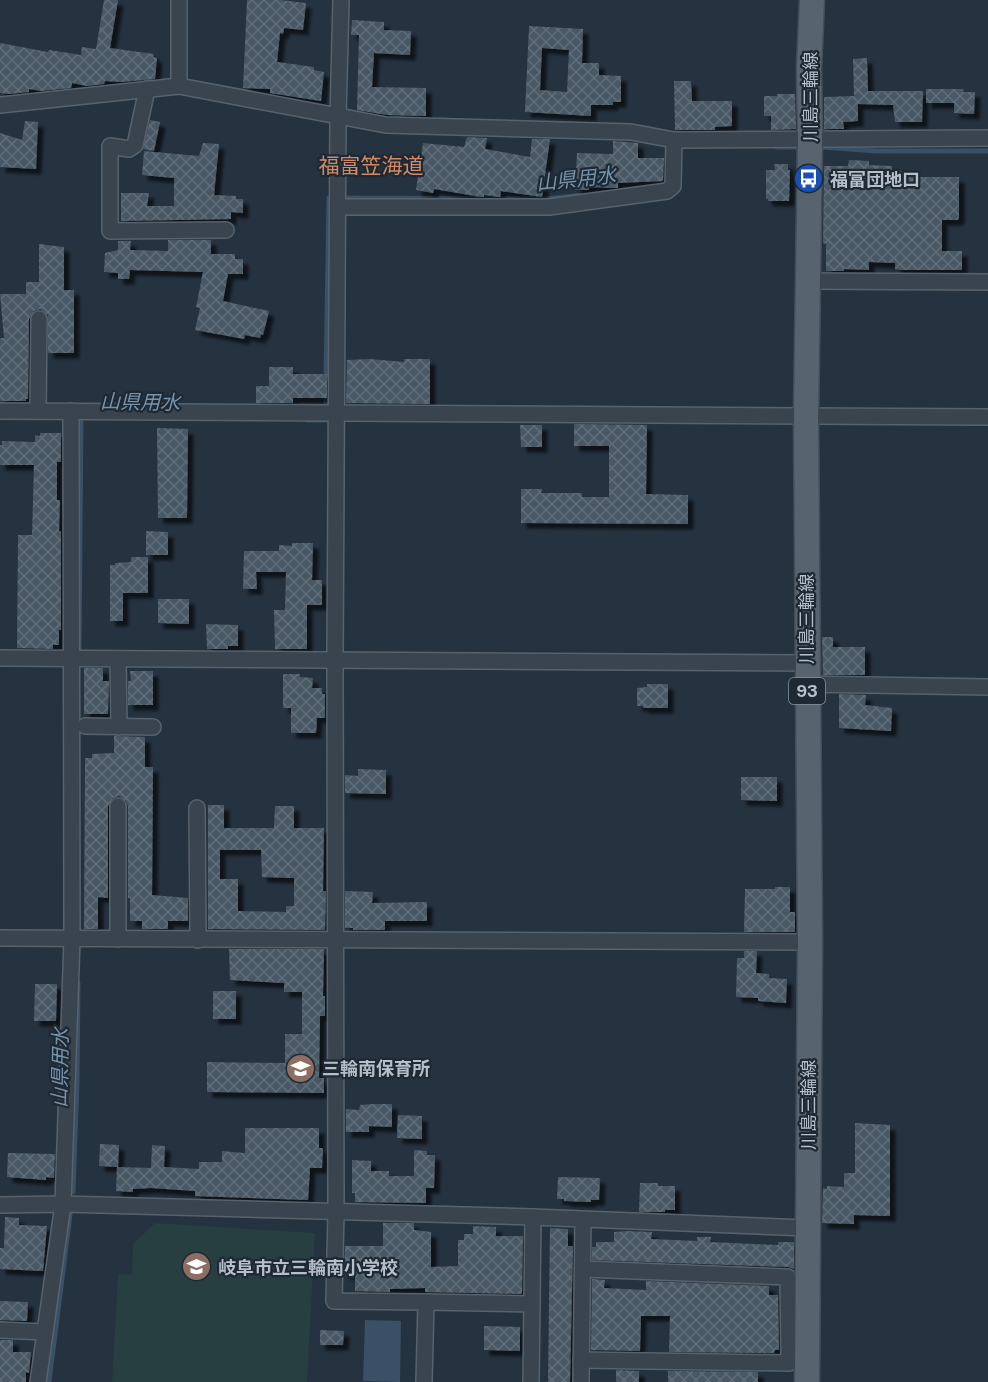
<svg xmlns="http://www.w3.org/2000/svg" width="988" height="1382" font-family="'Public Sans','Noto Sans JP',sans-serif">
	<defs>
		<pattern id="building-cross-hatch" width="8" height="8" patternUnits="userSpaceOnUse" patternTransform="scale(1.5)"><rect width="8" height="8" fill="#495865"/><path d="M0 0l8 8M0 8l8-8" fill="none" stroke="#616e7a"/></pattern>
		<filter id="shadow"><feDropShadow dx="5.5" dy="5.5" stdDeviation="1.5" flood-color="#0009"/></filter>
	</defs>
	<rect width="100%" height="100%" fill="#25323f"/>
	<path fill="#273f40" d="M155,1223L315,1233L307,1382H112L118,1274L132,1275L133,1244Z"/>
	<path fill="#395066" d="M365,1320L401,1321L400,1382L363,1381Z"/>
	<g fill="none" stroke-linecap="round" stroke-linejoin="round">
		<g stroke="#395066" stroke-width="5">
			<path d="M777,147H804"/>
			<path d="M823,147L876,151H988"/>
			<path d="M343,198L545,199L593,194"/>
			<path d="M326,379L329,198"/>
			<path d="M326,411V391"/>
			<path d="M307,420H325"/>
			<path d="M79,651L81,419V417H85"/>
			<path d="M73,1192L77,1082L78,983"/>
			<path d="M49,1382L71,1207"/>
		</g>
	</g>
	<g fill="url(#building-cross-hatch)" fill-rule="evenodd" filter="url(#shadow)">
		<path d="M104,0H118L110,48L154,54L153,57L157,58L155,79L121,82L105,81L104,84L87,86L72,83L71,88L41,91L29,89V92L9,94L0,93V43L48,52L49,50L81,55L82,47L96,49Z"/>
		<path d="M247,0H281L306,3L303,30L284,28L283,34L280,33L277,62L314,67V70L324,72L321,101L270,93V89L243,88Z"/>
		<path d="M352,20L384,22V30L411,31L410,55L374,53L372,87L426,88V116L387,115L357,110L359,35H351Z"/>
		<path d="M529,26L583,29L582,63H599V75L621,76V102H613V105H591V116L525,112ZM542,48L569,50L567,92L540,90Z"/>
		<path d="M867,58L868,91H923L922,122H895L893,105L858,104V121L843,122L844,129H824V97L854,96L853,59Z"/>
		<path d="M674,81H691L692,101H732V126L715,127V130H675Z"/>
		<path d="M926,89H964L963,92H975L974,114L954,113V103H926Z"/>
		<path d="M777,94H795L796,129L771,130V116H764V96H777Z"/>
		<path d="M150,120L160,122L154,151L143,149Z"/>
		<path d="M25,121L38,122L36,169L0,167V133L22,140Z"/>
		<path d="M467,137L487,138L485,149L530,157L532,139H550L542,197L501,191L500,197L484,195V197H481L434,189L433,193L416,190L423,143L464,147Z"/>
		<path d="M613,141L638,143V158H664L663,181L618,183V188H614L589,187V190H575L577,153L613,154Z"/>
		<path d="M203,143L219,144L214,195L236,196V199H243V213L231,212V219L121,221V193H149L147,206H174V178L142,175L144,151L199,156Z"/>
		<path d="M849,160L869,161V165L892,166V171H912V177H959V216L958,220H942V251H962V270H900L895,269V263L869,262V270L844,269V271H826V244L823,243L824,166H848Z"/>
		<path d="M774,164H788V170H790L789,201H768V199H766V170H775Z"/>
		<path d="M168,240H211V254H235V259H243V274H228L223,301L269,311L263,335L261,334L260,338L245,335L244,339L195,330L200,308L196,307L203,272L130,270L129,279H118V273L104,272L105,253L118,250V241H131L130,250L168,251Z"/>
		<path d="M39,244L64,247V290H74V353H48V315L40,309L34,311L29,319L28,399H26V401H0V338H4L0,294H26V282H39Z"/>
		<path d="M370,359L404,362V359H430V404L346,403L347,360Z"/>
		<path d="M269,367H293V374H327V398H293V403H256V386H269Z"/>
		<path d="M574,424L647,425L646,494L688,495V524L521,523V489H542L541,493H582V497H609V446H574Z"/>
		<path d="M520,425H542V447H521Z"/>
		<path d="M157,428L188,429L187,518H158Z"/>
		<path d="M40,433H61V462H57V500H60L59,531H61V630H59V645H53V649L17,648L18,535H32L34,465H0V445H2V441L35,442V435L40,436Z"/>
		<path d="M146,531L168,532V555H146Z"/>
		<path d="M292,543H313L312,580H322V605H307V649H275L274,610H285L286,572H256L257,589H243L244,551H279V545L292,546Z"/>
		<path d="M131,557H148V593H123V621H110V565H115V563L131,562Z"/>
		<path d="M158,599H189V624L158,623Z"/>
		<path d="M206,624L238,625V646H228V649H207Z"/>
		<path d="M822,637H833V647H865V675H823Z"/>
		<path d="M84,668H103V681H109L108,714H84Z"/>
		<path d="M130,671H153V705H128V681H131Z"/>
		<path d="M283,674H300V677L313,678L312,688H322V694H325V718H317L316,733H291V708H283Z"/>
		<path d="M647,684H668V708H643V706H637V688L647,687Z"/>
		<path d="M839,694L866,695L865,705L892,708L891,731L839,728Z"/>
		<path d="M114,736L145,737V767H153L152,895L188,898V921H168V929H142V921H130V898H128V806L126,801L119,796L113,798L108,806V898L98,897V929H84L85,758H92V754L114,753Z"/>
		<path d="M358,769L386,770V794L345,793V775L358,776Z"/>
		<path d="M741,777H777V801L741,800Z"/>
		<path d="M208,805H224V828H274L275,806H294V828H324L323,891H326L325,930L208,929ZM220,850H261L262,877L294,878V906H286V912L238,911V879H220Z"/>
		<path d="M775,887H790V912H795V932H744L745,889H775Z"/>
		<path d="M345,891L373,892L372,903L427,902V921H385V930H353V928H345Z"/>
		<path d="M229,949H324L323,996H325V1016H320L319,1078H324V1093L207,1092V1062L285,1063V1034H302V992H284V983L230,980Z"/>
		<path d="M744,951H757L756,973L769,974V978L787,979L786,1003L758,1001V998L736,997L737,958H744Z"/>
		<path d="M35,984H57L56,1021H34Z"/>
		<rect x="213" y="991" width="23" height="28"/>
		<path d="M373,1104H392V1127L369,1126V1132H346V1109L359,1110L360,1105Z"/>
		<path d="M398,1115L422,1116V1139L397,1138Z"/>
		<path d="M855,1123L890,1125V1216L854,1215V1224L822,1223L823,1188L827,1189V1186L844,1187V1173H855Z"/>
		<path d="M245,1128H319V1148H323L322,1168H310L308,1200L195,1196V1191L151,1188L133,1189V1192L116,1191L117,1167L151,1168L152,1145L165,1146L164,1167L199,1169V1162H222V1151L245,1153Z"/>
		<path d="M100,1144L119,1145L118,1167L99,1166Z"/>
		<path d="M414,1150L427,1151V1155H435L434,1188H426V1203L355,1202V1193H352V1160L371,1161V1171H389V1176H414Z"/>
		<path d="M8,1153L55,1154L54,1178L46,1177V1180L7,1177Z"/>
		<path d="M558,1177L600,1178L599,1200H591V1202L564,1201V1199H557Z"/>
		<path d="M640,1183H658V1186H675V1210H665V1212H639Z"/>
		<path d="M5,1217L19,1218V1225L47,1226L43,1271L0,1269V1248H4Z"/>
		<path d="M383,1223H414V1230L431,1232V1267L458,1266V1240H464V1234H473V1226L496,1227V1236H523L522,1294L425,1292V1288L390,1289V1292L355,1291V1274H344L345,1246H383Z"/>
		<path d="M550,1228L568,1229V1246H573L570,1382H548Z"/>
		<path d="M627,1231L652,1232L651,1239L697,1241V1237H711L710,1242L778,1245V1242H794V1269L788,1267L592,1260V1247H596V1242H614V1232Z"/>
		<path d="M592,1279L605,1280L604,1288L646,1290V1281L769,1286V1295H778L779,1350H775L774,1353L669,1352L670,1316H641L640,1351L591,1350Z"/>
		<path d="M0,1301L28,1302L27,1321L0,1320Z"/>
		<path d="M484,1326L520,1327V1351L484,1350Z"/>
		<path d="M320,1330L344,1331L343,1345H320Z"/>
		<path d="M0,1340H13V1352H31L29,1373L26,1372V1382H0Z"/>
		<path d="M616,1370L639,1371V1382H616Z"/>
		<path d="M668,1371L758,1372V1382H668Z"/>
	</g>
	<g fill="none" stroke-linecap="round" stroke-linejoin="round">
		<defs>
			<g id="street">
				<path d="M341,0L338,117L335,659L336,1212L334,1301L426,1302L424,1382"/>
				<path d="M179,86V0"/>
				<path d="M147,89L135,145L129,149L110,146V231L226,230"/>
				<path d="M0,105L179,86L386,125L631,132L674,140L988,138"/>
				<path d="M338,207H549L667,191L673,186L674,140"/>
				<path d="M808,281L988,282"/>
				<path d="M0,411L988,417"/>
				<path d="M38,411L39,319"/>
				<path d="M0,658L806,663"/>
				<path d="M118,659L119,727"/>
				<path d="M807,684L988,687"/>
				<path d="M85,726L153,727"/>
				<path d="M118,806V939"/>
				<path d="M197,808L198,940"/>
				<path d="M0,938L810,942"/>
				<path d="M0,1205L63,1204L533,1217L807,1228"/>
				<path d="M426,1302L532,1304"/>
				<path d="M0,1330L45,1332"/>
				<path d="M581,1360L789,1363L788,1277L583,1269"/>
				<path d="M38,1382L63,1204L72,939L71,411"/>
				<path d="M531,1382L533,1217"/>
				<path d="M581,1382L583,1220"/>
			</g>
			<path id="primary" d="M807,1382L810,942L806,417L810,139L809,68L812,0"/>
		</defs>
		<use href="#street" stroke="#57626c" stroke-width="18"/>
		<use href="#primary" stroke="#424d58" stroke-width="27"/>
		<use href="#street" stroke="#39444f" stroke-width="15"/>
		<use href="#primary" stroke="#57636f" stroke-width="24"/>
	</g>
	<defs>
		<symbol id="bus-disc" viewBox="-11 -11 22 22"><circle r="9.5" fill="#1a4fb4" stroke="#1e2934"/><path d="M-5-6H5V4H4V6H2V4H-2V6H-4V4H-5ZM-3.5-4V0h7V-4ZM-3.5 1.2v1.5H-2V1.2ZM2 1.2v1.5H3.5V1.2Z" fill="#fff"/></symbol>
		<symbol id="school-disc" viewBox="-11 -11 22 22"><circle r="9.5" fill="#8d6e63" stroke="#1e2934"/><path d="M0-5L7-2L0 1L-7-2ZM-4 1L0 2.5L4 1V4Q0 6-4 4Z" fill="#fff"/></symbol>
	</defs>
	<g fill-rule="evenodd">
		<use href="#bus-disc" x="792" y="162" width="33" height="33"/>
		<use href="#school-disc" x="284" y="1052" width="33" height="33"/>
		<use href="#school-disc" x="180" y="1250" width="33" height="33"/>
	</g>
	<g text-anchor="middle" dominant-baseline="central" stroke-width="4.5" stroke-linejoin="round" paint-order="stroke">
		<rect fill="#1e2934" stroke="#88929c" stroke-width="1.5" x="789" y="678" width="36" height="26" rx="4.5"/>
		<g font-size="16" font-weight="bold" fill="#b5bfc9">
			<text x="807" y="691">93</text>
		</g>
		<g font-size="18" fill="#b5bfc9" stroke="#1e2934">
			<text transform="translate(810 97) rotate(-90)">川島三輪線</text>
			<text transform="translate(806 619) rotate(-90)">川島三輪線</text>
			<text transform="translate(808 1105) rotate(-90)">川島三輪線</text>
		</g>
		<g font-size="18" font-weight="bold" fill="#b5bfc9" stroke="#1e2934" text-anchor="start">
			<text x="830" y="179">福富団地口</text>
			<text x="322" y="1068">三輪南保育所</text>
			<text x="218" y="1267">岐阜市立三輪南小学校</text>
		</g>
		<g font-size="20" font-style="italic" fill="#7693ac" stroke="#1e2934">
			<text transform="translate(576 179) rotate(-6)">山県用水</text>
			<text transform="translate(140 402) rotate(1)">山県用水</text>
			<text transform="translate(60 1068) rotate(-89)">山県用水</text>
		</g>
		<g font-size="21" fill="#d48b65" stroke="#1e2934">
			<text x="371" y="165">福富笠海道</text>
		</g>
	</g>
</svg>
